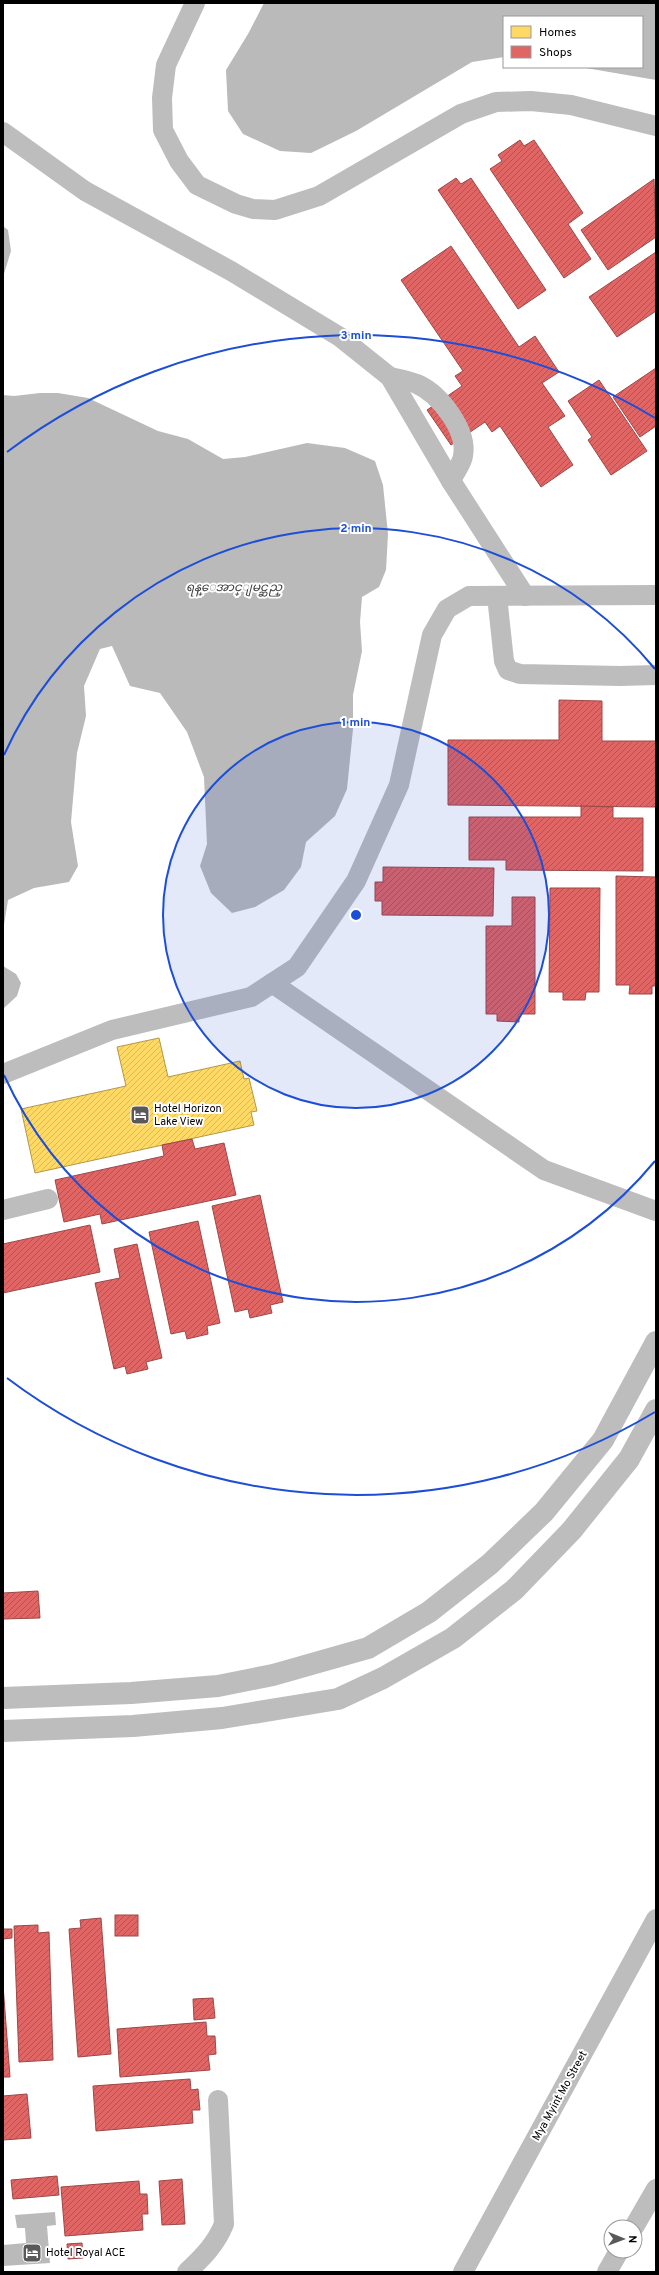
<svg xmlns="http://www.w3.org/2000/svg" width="659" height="2275" font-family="Overpass,'Noto Sans Myanmar',sans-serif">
	<defs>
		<pattern id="homes-hatch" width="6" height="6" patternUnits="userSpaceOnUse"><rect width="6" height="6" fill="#ffd966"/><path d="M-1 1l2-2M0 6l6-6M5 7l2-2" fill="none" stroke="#d9b857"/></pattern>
		<pattern id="shops-hatch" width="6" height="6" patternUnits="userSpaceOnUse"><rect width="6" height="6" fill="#e06666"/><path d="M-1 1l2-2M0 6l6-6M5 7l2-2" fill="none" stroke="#b35252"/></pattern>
	</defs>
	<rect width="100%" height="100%" fill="#fff"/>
	<g fill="#bababa">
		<path d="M264,3H656V80L580,67H642V17H504V57L472,62L356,131L311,153L280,151L243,134L228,111L226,70L248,34Z"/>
		<path d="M3,226L8,230L11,251L3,277Z"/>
		<path d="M40,393H58L88,398L158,431L188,439L223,459L245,457L307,443L345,448L375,461L383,485L388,534L386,570L379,587L362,597L360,622L362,651L353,695V729L347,789L335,816L306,842L301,867L284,890L255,907L232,913L211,893L200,866L207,844L204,777L187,732L160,693L130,686L112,646L100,649L84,686L86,716L77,753L71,822L78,866L69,882L34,888L8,900L3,931V395L14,396Z"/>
		<path d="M3,966L16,974L21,983L17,996L4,1008Z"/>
		<path d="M55,2212L56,2225L47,2226L50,2263L3,2266V2245L26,2243L25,2228H17L15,2215Z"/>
	</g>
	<path fill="url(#homes-hatch)" stroke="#b29847" d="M159,1038L168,1077L240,1061L244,1079L249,1078L257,1111L251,1112L254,1125L35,1173L21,1109L126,1086L117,1047Z"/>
	<g fill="url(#shops-hatch)" stroke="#9d4747">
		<path d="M520,140L524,146L534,140L583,213L568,224L591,259L564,278L490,169L502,161L498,155Z"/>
		<path d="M456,178L461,184L471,178L546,290L518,309L438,190Z"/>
		<path d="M654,179L656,237L608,270L581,230Z"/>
		<path d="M451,246L519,347L535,336L559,372L542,383L565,416L548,427L573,465L541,487L500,426L492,432L485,422L451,445L427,410L462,386L455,376L463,371L401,280Z"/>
		<path d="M656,252V311L617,337L589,297Z"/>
		<path d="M656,368V426L640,437L613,397Z"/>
		<path d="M599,380L647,451L611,475L588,440L592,437L568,401Z"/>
		<path d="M559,700L602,701V741H656V807L448,805V740H559Z"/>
		<path d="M581,806L613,807V818H643V871L506,870V860H469V817H581Z"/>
		<path d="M383,867L494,868L493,916L382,915V901H375V882H383Z"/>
		<path d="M616,876L656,877V986H652V994H629L630,985H616Z"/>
		<path d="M550,888H600L599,992H586L585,1000H563V992H549Z"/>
		<path d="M512,897H535V1014H519V1022L497,1021V1014H486V926H512Z"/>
		<path d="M192,1139L195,1149L224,1143L236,1195L102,1224L100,1214L64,1222L55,1180L164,1156L162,1145Z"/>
		<path d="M260,1195L283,1302L270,1305L272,1313L250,1318L248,1309L235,1312L212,1206Z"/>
		<path d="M198,1221L220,1323L207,1326L208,1334L187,1339L185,1331L171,1334L149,1232Z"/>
		<path d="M90,1225L100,1272L3,1293V1244Z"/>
		<path d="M137,1244L162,1358L146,1362L148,1369L127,1374L125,1366L114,1369L95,1283L120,1278L114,1249Z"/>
		<path d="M38,1591L40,1618L3,1619V1593Z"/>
		<rect x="115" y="1915" width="23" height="21"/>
		<path d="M101,1918L111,2054L78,2057L69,1929L81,1928L80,1920Z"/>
		<path d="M38,1925V1933L49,1932L53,2060L19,2062L14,1926Z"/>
		<path d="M3,1929H12V1938L3,1939Z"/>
		<path d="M3,1985L10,2077H3Z"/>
		<path d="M213,1998L215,2018L194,2020L193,1999Z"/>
		<path d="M206,2022L207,2036H215L216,2054L208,2055L210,2070L120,2077L117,2029Z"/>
		<path d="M190,2079L191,2090L198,2089L200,2110H192L193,2123L96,2131L93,2086Z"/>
		<path d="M27,2094L31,2138L3,2140V2096Z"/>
		<path d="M57,2176L59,2195L13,2199L11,2180Z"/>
		<path d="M182,2179L185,2224L162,2225L159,2181Z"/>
		<path d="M139,2181L140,2194H147L148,2214H142L143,2230L65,2236L61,2187Z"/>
		<path d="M82,2243L83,2258L68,2259L67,2244Z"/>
	</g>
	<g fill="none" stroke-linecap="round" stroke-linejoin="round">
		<g stroke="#bdbdbd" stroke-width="20">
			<path d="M195,3L166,65L162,98L163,130L179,161L197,185L236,204L253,209L275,210L319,196L461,114L496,102L531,101L571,105L656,126"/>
			<path d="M3,132L85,191L231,271L340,337L390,377L451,481L525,596"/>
			<path d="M390,377C399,379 409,381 417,384C440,394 468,431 463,456C462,464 454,473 451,481"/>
			<path d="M497,596L504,661L508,670L520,674L620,676L656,675"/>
			<path d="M272,983L544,1170L656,1211"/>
			<path d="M3,1074L112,1030L251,997L297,967L356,881L399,785L432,635L447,609L469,596L656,595"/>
			<path d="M3,1210L48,1199"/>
			<path d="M634,2227L656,2189"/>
			<path d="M187,2272C203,2257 216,2244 224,2224L218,2100"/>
			<path d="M463,2272L656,1919"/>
			<path d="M607,2272L619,2251"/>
		</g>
		<g stroke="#bdbdbd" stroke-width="22">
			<path d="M3,1698L131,1693L218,1686L273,1675L368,1648L429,1612L490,1564L544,1512L603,1440L656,1342"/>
			<path d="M3,1731L133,1726L222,1718L338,1699L383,1678L453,1638L514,1590L572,1530L629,1459L656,1410"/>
		</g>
	</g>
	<circle cx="356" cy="915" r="193" fill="#1d4ed8" fill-opacity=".12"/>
	<g fill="none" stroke="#1d4ed8" stroke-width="2">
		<circle cx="356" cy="915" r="193"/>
		<path d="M655 1161A387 387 0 0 1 4 1075M4 755A387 387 0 0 1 655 669"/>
		<path d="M655 1412A580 580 0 0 1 7 1378M7 452A580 580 0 0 1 655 418"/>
	</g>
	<defs>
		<symbol id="hotel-square" viewBox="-11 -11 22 22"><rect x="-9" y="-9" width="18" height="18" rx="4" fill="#595959" stroke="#fff"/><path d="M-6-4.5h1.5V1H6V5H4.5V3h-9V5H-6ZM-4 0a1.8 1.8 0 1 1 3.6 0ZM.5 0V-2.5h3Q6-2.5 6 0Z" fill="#fff"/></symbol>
	</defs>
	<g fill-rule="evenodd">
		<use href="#hotel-square" x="129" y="1104" width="22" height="22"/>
		<use href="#hotel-square" x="21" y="2242" width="22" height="22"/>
	</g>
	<g text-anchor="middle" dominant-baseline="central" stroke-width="4" stroke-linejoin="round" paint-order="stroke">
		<g font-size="11" fill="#000" stroke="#fff" text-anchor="start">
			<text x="154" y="1109">Hotel Horizon<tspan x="154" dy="13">Lake View</tspan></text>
			<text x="46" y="2253">Hotel Royal ACE</text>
		</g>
		<g font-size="11" fill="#000" stroke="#fff">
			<text transform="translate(560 2096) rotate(-61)">Mya Myint Mo Street</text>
		</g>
		<g font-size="12" font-style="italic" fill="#3d3d3d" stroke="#fff">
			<text x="234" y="588">ရန္ေအာင္ျမင္ဆည္</text>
		</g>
	</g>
	<circle cx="356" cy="915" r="6" fill="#1d4ed8" stroke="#fff" stroke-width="2"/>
	<g font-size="12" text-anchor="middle" font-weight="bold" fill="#1d4ed8" stroke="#fff" stroke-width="4" stroke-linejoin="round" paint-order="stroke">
		<text x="356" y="339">3 min</text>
		<text x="356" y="532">2 min</text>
		<text x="356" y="726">1 min</text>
	</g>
	<rect width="659" height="2275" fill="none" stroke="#000000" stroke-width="8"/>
	<rect x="503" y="16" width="140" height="52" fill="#ffffff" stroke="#999999"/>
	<rect x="511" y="26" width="20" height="12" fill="#ffd966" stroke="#999999"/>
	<text x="539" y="36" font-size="12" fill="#000000">Homes</text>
	<rect x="511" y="46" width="20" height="12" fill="#e06666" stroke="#999999"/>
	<text x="539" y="56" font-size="12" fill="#000000">Shops</text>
	<g transform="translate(623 2239) rotate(91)"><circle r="19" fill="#ffffff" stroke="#999999"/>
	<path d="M0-3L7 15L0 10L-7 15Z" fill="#595959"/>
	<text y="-6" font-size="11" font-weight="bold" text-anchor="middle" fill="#000000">N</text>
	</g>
</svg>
